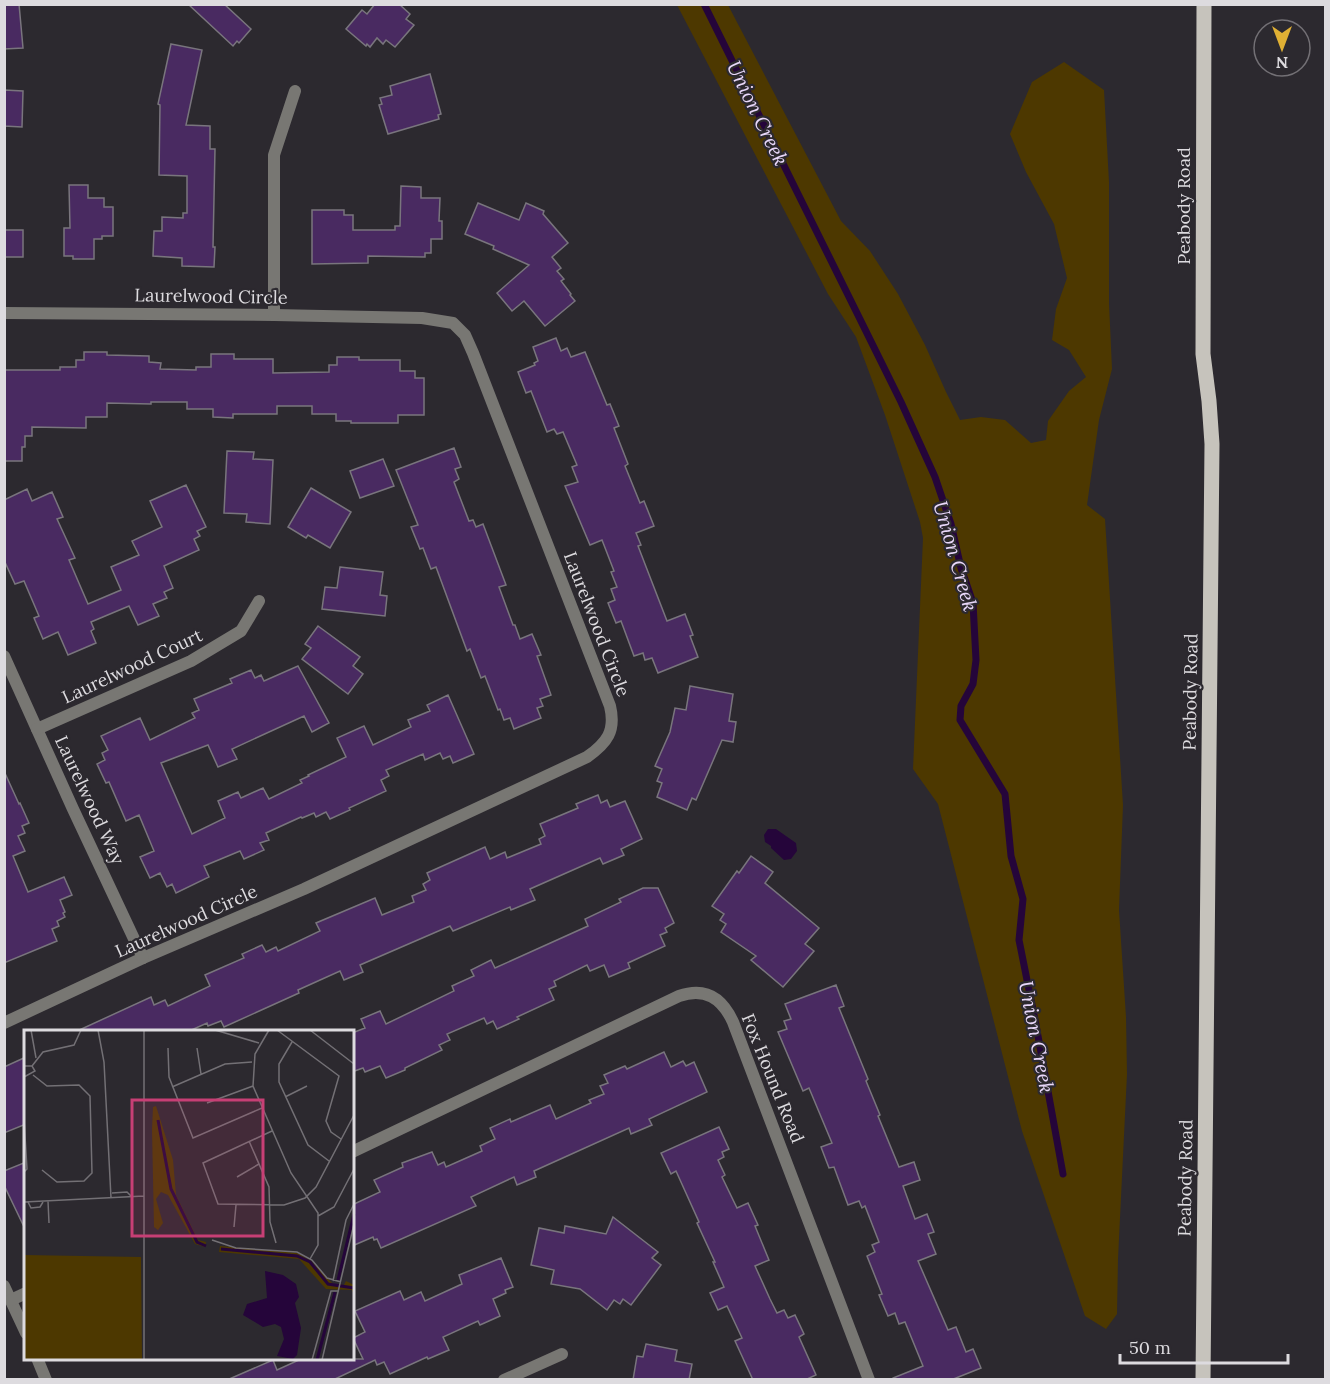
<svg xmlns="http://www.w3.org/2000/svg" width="1330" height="1384" font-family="Lora,serif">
	<rect width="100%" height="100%" fill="#2c292f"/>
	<path fill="#4d3800" d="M677,5H728L841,221L870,251L898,294L925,345L946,392L960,420L981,417L1005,420L1031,443L1046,440L1048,421L1069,391L1086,377L1069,350L1052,340L1056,309L1067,278L1054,224L1026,172L1010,134L1032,82L1064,62L1104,90L1109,182V303L1112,369L1099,420L1087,505L1105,519L1123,805L1119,910L1126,1017L1127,1074L1118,1259L1117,1314L1106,1329L1085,1316L1022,1131L938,804L913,769L923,538L920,522L885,415L856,337L828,294Z"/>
	<path fill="#25053a" d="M768,829H776L796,843L797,851L791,859L784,860L771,848V846L765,842L764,835Z"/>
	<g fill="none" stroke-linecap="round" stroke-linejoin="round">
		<path stroke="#25053a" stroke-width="7" d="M704,4L901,402L935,477L951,524L961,568L973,603L976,660L973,684L961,706L960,720L1005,794L1011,856L1023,899L1019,940L1036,1025L1063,1174"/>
	</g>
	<g fill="#492a61" stroke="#79757d" stroke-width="1.5">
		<path d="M4,4H19L23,48L4,49Z"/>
		<path d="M188,4H224L251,29L239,43L237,41L233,46Z"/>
		<path d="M375,4H399L410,14L406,19L414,25L395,47L386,40L383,44L377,38L370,47L367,44L366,46L346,29L362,10L367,14Z"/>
		<path d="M171,44L202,50L186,125L210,126V149H215L213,247H215L214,267L182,266V258L153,256L154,231H162V217L183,218V213H187V176L159,175L160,105L158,104Z"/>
		<path d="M430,74L441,114L438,115L439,119L388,134L379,105L382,104L380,98L392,95L390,86Z"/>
		<path d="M4,90L23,91L22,127L4,126Z"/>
		<path d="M69,185H88V198H104V207H113V236H102V239H94V259H73V256H64V228H70Z"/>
		<path d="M401,186L421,187V198H440L439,221H442V239H431V253H425V257L368,256V263L312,264V210H344V215H353V230H395V226H400Z"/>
		<path d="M478,203L519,220L526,203L544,211L543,214L568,243L552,257L561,268L557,271L564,279L561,281L571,294L570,295L575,301L545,326L524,301L512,311L497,293L529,265L493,249L494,246L465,234Z"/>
		<rect x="4" y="230" width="19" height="27"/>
		<path d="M556,338L561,351L567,348L571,357L585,352L607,405L610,404L619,426L614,428L628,464L625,466L640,503L644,501L654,526L636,533L641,545L638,546L667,621L685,614L693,635L690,636L698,657L658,673L652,658L645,660L643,653L634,656L621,621L616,623L608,603L615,600L611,589L617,587L611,572L614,571L602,540L590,545L565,486L578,482L572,467L577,465L563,432L557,434L554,429L547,432L531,391L526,393L518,372L535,365L534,363L538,361L533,347Z"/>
		<path d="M84,352H107V355L149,356V362L161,363L160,369L196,370V367H211V354H234V359H273V373L329,372V365H337V357H359V360H400V371H415V378H424V415H398V423H351V421H336V414H312V406H277V414H233V418L213,417V409H187V402H151V404L107,403V417H86V428L32,427V436H25V447H22V461H4V370H60V367H76V360H84Z"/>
		<path d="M454,448L461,467L455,469L459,479L454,482L469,521L473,520L476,527L483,524L506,585L499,587L513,625H515L520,639L532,634L541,655L537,656L551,695L540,699L543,706L537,708L541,718L514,729L510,718L504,720L500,709L498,710L485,676L481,678L470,649L467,651L436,567L431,569L423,548L420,549L411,527L418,525L396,470Z"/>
		<path d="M227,451L254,452L253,459L273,460L270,524L246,522L247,514L224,513Z"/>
		<path d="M383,459L394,486L360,498L350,471Z"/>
		<path d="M186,485L206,527L197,531L200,536L194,539L199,550L164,566L173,588L164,592L167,598L153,604L159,616L138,625L129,606L91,622L94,629L91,631L96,643L68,655L58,632L43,639L34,618L39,616L24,581L15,584L4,560V500L27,489L32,501L52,492L63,517L57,519L75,558L69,560L88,604L121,590L111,567L139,555L132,541L162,527L150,501Z"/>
		<path d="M311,488L351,512L330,548L308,535L306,538L288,527Z"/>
		<path d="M340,567L383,572L380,595L387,596L385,616L322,609L325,587L337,588Z"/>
		<path d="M318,626L360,657L353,666L363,674L348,694L302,659L311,648L305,644Z"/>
		<path d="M298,666L329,723L312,732L304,716L232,749L237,759L218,767L208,745L161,763L192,834L225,818L218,801L238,792L241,798L263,788L269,799L302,783L300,780L309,776L308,775L346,757L337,738L364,726L373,745L411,727L408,720L430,711L427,705L448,695L474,754L453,763L450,756L443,759L440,753L425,760L423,754L386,770L389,776L381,780L386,791L349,808L350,810L330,819L326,812L316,817L314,813L302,818L301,817L266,833L269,840L260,843L264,850L244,859L240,851L204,866L209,877L176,893L172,884L167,887L160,873L150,878L140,857L154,851L139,815L126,821L109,782L106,783L97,764L105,760L102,753L108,750L101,736L140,718L150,740L195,718L192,713L199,710L194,699L232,683L230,679L251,670L255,678L261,675L264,681Z"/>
		<path d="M690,686L733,694L729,721L736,722L733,742L722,740L696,800L692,798L687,810L657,797L662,783L657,781L662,769L655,766L670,732L675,708L686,710Z"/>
		<path d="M4,771L19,804L20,803L29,823L22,826L25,833L18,836L25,851L13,856L28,892L64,877L72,895L60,900L65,912L63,913L65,917L57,921L59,926L52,929L57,941L4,963Z"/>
		<path d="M598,795L601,803L607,800L610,807L625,801L642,839L621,849L624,855L603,864L600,858L530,889L535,900L511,910L510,907L453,931L450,926L360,965L363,972L344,980L340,971L298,990L299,993L224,1027L221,1021L208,1026L207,1023L187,1032H75L151,997L154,1005L165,1000L168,1006L210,986L205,975L244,958L242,954L262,945L266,952L276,947L278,951L320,931L316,923L375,898L382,915L414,902L412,896L426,890L423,884L430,880L427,873L485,847L490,859L505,852L507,858L541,844L539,839L545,836L540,824L578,808L576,804Z"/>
		<path d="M751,856L773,872L765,883L819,928L805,944L814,951L783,987L751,960L756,956L721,932L726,924L720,920L724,914L712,906L737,871L739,873Z"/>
		<path d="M643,888H658L674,923L665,928L667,932L660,935L665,946L628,963L630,968L609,977L604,965L590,971L587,965L554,981L556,986L549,989L554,1000L517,1017L519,1019L497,1029L493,1021L487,1024L484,1018L447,1034L450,1040L439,1045L442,1050L405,1068V1070L386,1078L380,1066L365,1072L363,1068L352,1072V1033L365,1028L361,1019L380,1011L386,1024L454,991L452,986L474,976L471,970L491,960L495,968L588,926L585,919L621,902L619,899Z"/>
		<path d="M836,985L844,1006L839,1008L868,1079L866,1081L880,1115L878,1116L899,1167L914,1162L920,1180L903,1186L915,1219L927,1214L934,1232L928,1234L936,1254L918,1261L948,1330L956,1327L966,1352L973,1349L981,1368L951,1380H893V1378L923,1366L905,1322L899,1324L895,1313L888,1316L879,1295L882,1294L867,1256L875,1252L872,1245L879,1242L865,1206L862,1208L859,1201L848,1205L834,1167L829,1168L821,1147L832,1143L809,1088L803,1091L778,1032L787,1029L784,1021L791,1019L785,1004Z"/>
		<path d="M664,1052L671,1067L683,1061L686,1066L694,1062L707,1092L649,1119L652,1125L631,1134L629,1128L534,1171L536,1177L517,1185L514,1177L471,1197L476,1206L381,1248L377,1239L374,1240L373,1237L352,1246V1205L380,1192L374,1180L403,1167L402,1163L432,1152L438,1165L444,1162L446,1167L482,1151L480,1146L495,1139L490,1128L510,1119L511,1122L550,1105L556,1119L591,1103L589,1100L604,1094L600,1086L608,1083L604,1075L625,1066L627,1069Z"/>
		<path d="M26,1057V1124L4,1133V1067Z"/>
		<path d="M719,1127L729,1149L722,1152L724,1157L718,1160L725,1175L722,1177L737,1208L748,1203L758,1225L755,1226L769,1260L755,1266L770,1299L777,1313L784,1310L788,1318L795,1315L804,1334L799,1337L816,1375L805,1380H753L735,1341L742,1338L727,1306L718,1310L710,1293L724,1287L713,1262H715L697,1223L699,1222L676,1171L671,1174L661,1153Z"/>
		<path d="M26,1162V1231L4,1185V1171Z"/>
		<path d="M613,1217L658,1252L652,1258L661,1265L631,1305L623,1299L620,1304L614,1300L607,1310L580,1289L551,1284L554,1270L531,1265L539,1228L564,1233L565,1226L606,1234Z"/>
		<path d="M501,1258L513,1287L505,1290L506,1293L493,1299L500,1316L480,1325L478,1321L443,1337L449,1350L428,1359L427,1357L390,1374L384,1362L377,1365L375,1360L333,1380H227L273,1360L277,1370L301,1359H363L353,1338L365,1332L355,1311L400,1291L404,1300L421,1292L425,1301L462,1284L459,1275Z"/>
		<path d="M646,1344L677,1350L675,1361L692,1364L689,1380H633L637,1356L643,1357Z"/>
	</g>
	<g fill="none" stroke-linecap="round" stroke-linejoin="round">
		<g stroke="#787773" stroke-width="12">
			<path d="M4,313L274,315L422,318L453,323L465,335L473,353L610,706C616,731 607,743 587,757L304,889L143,958L4,1023"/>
			<path d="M274,315V155L295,91"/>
			<path d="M4,656L73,809L143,958"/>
			<path d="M37,729L191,661L241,631L259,601"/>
			<path d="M352,1152L679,996C705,987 722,998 733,1022L869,1380"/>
			<path d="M4,1286L26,1333"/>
			<path d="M11,1300L26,1293"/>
			<path d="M37,1358L46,1380"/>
			<path d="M504,1380L562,1354"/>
		</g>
		<path stroke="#c6c3bc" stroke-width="15" d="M1203,1380L1212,444L1209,401L1203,354L1204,4"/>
	</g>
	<g text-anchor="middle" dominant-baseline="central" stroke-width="4.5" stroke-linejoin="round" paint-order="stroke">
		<g font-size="18" fill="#dddbdf" stroke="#2c292f">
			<text transform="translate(1183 206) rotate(-90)">Peabody Road</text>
			<text transform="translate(211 296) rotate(1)">Laurelwood Circle</text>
			<text transform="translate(597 624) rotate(69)">Laurelwood Circle</text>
			<text transform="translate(132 666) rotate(-25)">Laurelwood Court</text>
			<text transform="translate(1190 692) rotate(-89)">Peabody Road</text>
			<text transform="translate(90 800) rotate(65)">Laurelwood Way</text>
			<text transform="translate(186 921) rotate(-24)">Laurelwood Circle</text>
			<text transform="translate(773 1078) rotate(68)">Fox Hound Road</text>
			<text transform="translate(1185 1178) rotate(-89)">Peabody Road</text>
		</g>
		<g font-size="20" font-style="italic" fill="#e9d8fa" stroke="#2c292f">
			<text transform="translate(758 113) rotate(64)">Union Creek</text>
			<text transform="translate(956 556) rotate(74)">Union Creek</text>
			<text transform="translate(1037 1037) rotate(79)">Union Creek</text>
		</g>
	</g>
	<g transform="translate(24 1030)">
		<rect width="330" height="330" fill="#2c292f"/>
		<path d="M132,76L149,130L152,165L174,210L182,212L181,217L171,214L144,165L137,162L132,169L139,193L134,200L130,197L128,100L129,77ZM196,216L273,223L287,231L309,254L320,255L322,251L330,255V265L328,260L302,259L275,229L195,222ZM0,225L117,227L118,330H0Z" fill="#4d3800"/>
		<path d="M241,241L259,245L272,254L275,267L271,273L277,298L273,325L269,329L253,326L260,309L257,297L251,294L239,297L219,285L223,274L243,268Z" fill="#25053a"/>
		<path fill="none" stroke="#25053a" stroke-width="3" d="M134,90L147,159L173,212L182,216M197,219L273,226L286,232L304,254L330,258M314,250L330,184M293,330L311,262"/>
		<path fill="none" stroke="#737075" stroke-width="1.5" d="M7,0L12,28M74,0L80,32L87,168M191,0L235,13M245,0L231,24L229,56L267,143L294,183V215L286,229M253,0L315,46L302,91L307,102L317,109M286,0L330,34M268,12L255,34V52L284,115L305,131M144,18L145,47L169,108L238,78M173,18L177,44M0,36H8L11,41L0,47M8,36L19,22L50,15L57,0M9,45L23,56L55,55L66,66L68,143L60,151L33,152L18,140M148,57L201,34L228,32M261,67L283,56M183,73L229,56M0,89L3,139L0,142M248,101L179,133L194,174L260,175L281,168L292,157L330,85M225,111L245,157L246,192L252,213M213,147L235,134M88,163L103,162L108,167M24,171L25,193M0,172L120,166M4,172L7,178L16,177L19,172M294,186L310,177L330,139M210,197L212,175M188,210L212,218L273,222L288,230L303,248L317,252M309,251L322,190L330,174M120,330V0M288,330L307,261H315M298,330L330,194"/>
		<path fill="#c73f75" fill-opacity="0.15" stroke="#c73f75" stroke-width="3" d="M108,70H239V206H108Z"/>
		<rect width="330" height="330" fill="none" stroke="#dddbdf" stroke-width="3"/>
	</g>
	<rect width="1330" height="1384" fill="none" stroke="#dddbdf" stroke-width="12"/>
	<g transform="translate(1282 48) rotate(180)"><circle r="28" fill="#2c292f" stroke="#737075" stroke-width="1.5"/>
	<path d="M0-4.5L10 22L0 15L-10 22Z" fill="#e0b034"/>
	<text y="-9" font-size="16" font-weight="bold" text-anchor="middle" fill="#dddbdf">N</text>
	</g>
	<path d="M1120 1354v9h168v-9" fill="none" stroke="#dddbdf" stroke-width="3"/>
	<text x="1129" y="1354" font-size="18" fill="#dddbdf" stroke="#2c292f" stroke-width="4.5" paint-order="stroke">50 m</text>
</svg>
